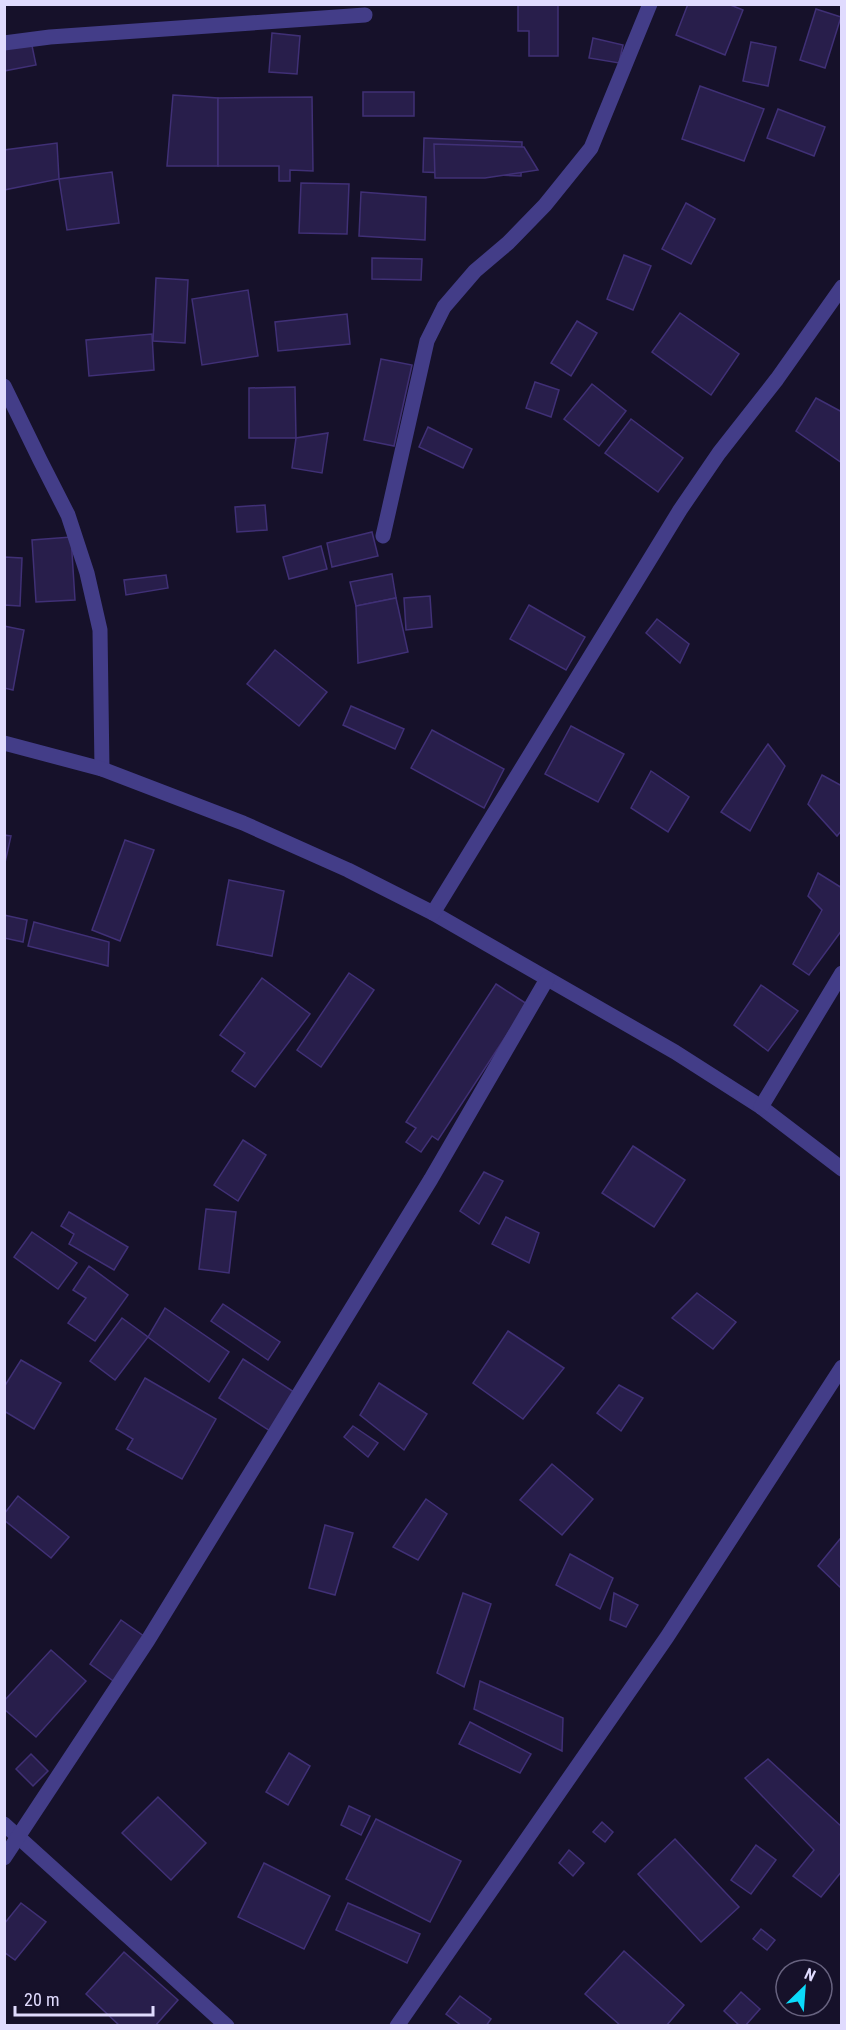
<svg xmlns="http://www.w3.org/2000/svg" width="846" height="2030" font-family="'Roboto Condensed',sans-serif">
	<rect width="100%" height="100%" fill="#16112a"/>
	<g fill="#281e4b" stroke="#403076" stroke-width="1.5">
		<path d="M518,4H558V56H529V31H518Z"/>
		<path d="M688,4H728L743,10L725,55L676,35Z"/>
		<path d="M816,9L841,17L825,68L800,60Z"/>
		<path d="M272,33L300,36L297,74L269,72Z"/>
		<path d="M593,38L623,45L619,63L589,58Z"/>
		<path d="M31,41L36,65L4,71V46Z"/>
		<path d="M751,42L776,47L768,86L743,81Z"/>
		<path d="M700,86L764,109L744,161L682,139Z"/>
		<rect x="363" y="92" width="51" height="24"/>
		<path d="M173,95L218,98V166H167Z"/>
		<path d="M312,97L313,171L290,170V181H279V166H218V98Z"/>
		<path d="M778,109L825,127L814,156L767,138Z"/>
		<path d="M424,138L522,142L521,176L423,172Z"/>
		<path d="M57,143L59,179L4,190V150Z"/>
		<path d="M434,144L524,147L538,170L485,178H435Z"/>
		<path d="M112,172L119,223L67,230L59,179Z"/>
		<path d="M301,183L349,184L347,234L299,233Z"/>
		<path d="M361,192L426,197L425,240L359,236Z"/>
		<path d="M686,203L715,219L691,264L662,249Z"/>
		<path d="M624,255L651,266L633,310L607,299Z"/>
		<path d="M372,258L422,259L421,280L372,279Z"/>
		<path d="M156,278L188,280L185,343L153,341Z"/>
		<path d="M248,290L258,356L202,365L192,299Z"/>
		<path d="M680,313L739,354L711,395L652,352Z"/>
		<path d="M347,314L350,344L278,351L275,322Z"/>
		<path d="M577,321L597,333L571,376L551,363Z"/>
		<path d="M152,334L154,370L89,376L86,340Z"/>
		<path d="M381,359L412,365L394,446L364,440Z"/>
		<path d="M535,382L559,390L551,417L526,408Z"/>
		<path d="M592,384L626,411L599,446L564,419Z"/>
		<path d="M295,387L296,438H249V388Z"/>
		<path d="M816,398L842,412V463L796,431Z"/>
		<path d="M631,419L683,458L658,492L605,453Z"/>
		<path d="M428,427L472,449L463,468L419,447Z"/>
		<path d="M328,433L322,473L292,468L296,438Z"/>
		<path d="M265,505L267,530L237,532L235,507Z"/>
		<path d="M372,532L378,556L332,567L327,543Z"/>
		<path d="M71,537L75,600L36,602L32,540Z"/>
		<path d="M321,546L327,569L289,579L283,557Z"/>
		<path d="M4,557L22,558L20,606L4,605Z"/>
		<path d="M392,574L396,598L356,606L350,582Z"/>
		<path d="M166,575L168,588L126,595L124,580Z"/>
		<path d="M430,596L432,627L406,630L404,598Z"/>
		<path d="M396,598L408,652L358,663L356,606Z"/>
		<path d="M529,605L585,637L566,670L510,639Z"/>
		<path d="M657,619L689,644L680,663L646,633Z"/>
		<path d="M4,626L24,630L13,690L4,688Z"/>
		<path d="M275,650L327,692L299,726L247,684Z"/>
		<path d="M351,706L404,729L395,749L343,725Z"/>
		<path d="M571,726L624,754L598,802L545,774Z"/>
		<path d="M432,730L504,769L484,808L411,768Z"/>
		<path d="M768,744L785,766L750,831L721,812Z"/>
		<path d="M651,771L689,797L668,832L631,808Z"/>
		<path d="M822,775L842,786V830L837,836L808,804Z"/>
		<path d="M4,835L11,836L4,867Z"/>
		<path d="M125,840L154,850L120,941L92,930Z"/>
		<path d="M818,873L842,888V930L809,975L793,964L822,910L808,896Z"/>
		<path d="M229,880L284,891L272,956L217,945Z"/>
		<path d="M4,915L27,920L23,942L4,938Z"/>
		<path d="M34,922L109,942L108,966L28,946Z"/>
		<path d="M349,973L374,990L321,1067L297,1050Z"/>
		<path d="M262,978L310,1014L255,1087L232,1071L245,1053L220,1035Z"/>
		<path d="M496,984L527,1004L438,1140L432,1136L421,1152L406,1142L416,1128L406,1122Z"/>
		<path d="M761,985L798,1011L768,1051L734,1025Z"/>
		<path d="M243,1140L266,1155L238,1201L214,1185Z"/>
		<path d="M633,1146L685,1180L654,1227L602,1193Z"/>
		<path d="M484,1172L503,1181L479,1224L460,1211Z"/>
		<path d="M206,1209L236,1212L229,1273L199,1269Z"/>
		<path d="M69,1212L128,1247L114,1270L69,1244L74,1234L61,1226Z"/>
		<path d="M506,1217L539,1233L529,1263L492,1244Z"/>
		<path d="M32,1232L77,1263L58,1289L14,1257Z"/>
		<path d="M89,1266L128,1295L95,1341L68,1323L86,1298L73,1290Z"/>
		<path d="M697,1293L736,1322L713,1349L672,1318Z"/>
		<path d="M223,1304L280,1342L268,1360L211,1321Z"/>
		<path d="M165,1308L229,1352L209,1382L148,1337Z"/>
		<path d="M122,1318L148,1337L115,1380L90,1361Z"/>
		<path d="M508,1331L564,1368L523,1419L473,1383Z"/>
		<path d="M243,1359L294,1392L270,1431L219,1398Z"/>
		<path d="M21,1360L61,1383L34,1429L4,1411V1387Z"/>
		<path d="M145,1378L216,1419L182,1479L127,1449L133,1439L116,1429Z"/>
		<path d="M379,1383L427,1414L404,1450L360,1415Z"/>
		<path d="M619,1385L643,1398L621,1431L597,1413Z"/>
		<path d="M353,1426L378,1443L368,1457L344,1437Z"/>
		<path d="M552,1464L593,1499L562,1535L520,1500Z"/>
		<path d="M18,1496L69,1537L51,1558L4,1520V1514Z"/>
		<path d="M426,1499L447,1514L418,1560L393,1547Z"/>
		<path d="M325,1525L353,1533L335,1595L309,1588Z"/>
		<path d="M840,1539L842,1540V1589L818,1566Z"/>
		<path d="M570,1554L613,1578L600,1609L556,1585Z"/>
		<path d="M463,1593L491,1604L464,1687L437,1673Z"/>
		<path d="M614,1593L638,1605L626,1627L610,1620Z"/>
		<path d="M121,1620L148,1639L116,1683L90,1664Z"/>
		<path d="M51,1650L86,1681L36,1737L4,1709V1701Z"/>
		<path d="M480,1681L563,1718L562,1751L474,1709Z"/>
		<path d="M470,1722L531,1754L520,1773L459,1744Z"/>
		<path d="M289,1753L310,1766L288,1805L266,1792Z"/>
		<path d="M31,1754L48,1771L33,1786L16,1769Z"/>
		<path d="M768,1759L842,1827V1871L821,1897L793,1876L814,1850L745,1778Z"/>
		<path d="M158,1797L206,1843L171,1880L122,1833Z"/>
		<path d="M349,1806L370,1816L361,1835L341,1825Z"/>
		<path d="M376,1819L461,1861L430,1922L346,1879Z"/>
		<path d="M602,1822L613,1832L605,1842L593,1832Z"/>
		<path d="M675,1839L739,1907L701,1942L638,1874Z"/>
		<path d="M756,1845L776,1860L751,1894L731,1880Z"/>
		<path d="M569,1850L584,1863L573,1876L559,1863Z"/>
		<path d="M264,1863L330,1896L304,1949L238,1917Z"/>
		<path d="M21,1903L46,1922L15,1960L4,1952V1924Z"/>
		<path d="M348,1903L420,1934L407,1963L336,1930Z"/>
		<path d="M761,1929L775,1940L767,1950L753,1939Z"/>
		<path d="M624,1951L684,2005L666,2026H621L585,1994Z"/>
		<path d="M124,1952L178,2000L155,2026H120L86,1994Z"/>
		<path d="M741,1992L760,2009L745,2026H740L724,2011Z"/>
		<path d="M460,1996L491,2019L486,2026H462L446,2014Z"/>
	</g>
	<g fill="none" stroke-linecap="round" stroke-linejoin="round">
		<g stroke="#433d88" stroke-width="15">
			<path d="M4,43L50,37L365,15"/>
			<path d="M4,386L40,460L68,515L87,573L100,630L102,769"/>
			<path d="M383,536L427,341L444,307L475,271L508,243L545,205L591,148L650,4"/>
			<path d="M4,743L102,769L243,823L348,870L433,913L675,1052L761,1107L842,1169"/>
			<path d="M433,913L680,510L719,453L777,379L842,287"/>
			<path d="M761,1107L842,973"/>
			<path d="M4,1824L227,2026"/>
			<path d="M4,1858L148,1640L431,1179L547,979"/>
			<path d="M397,2026L667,1637L842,1367"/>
		</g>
	</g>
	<rect width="846" height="2030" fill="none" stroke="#e0dbfe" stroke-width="12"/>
	<g transform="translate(804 1988) rotate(25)"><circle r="28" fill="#16112a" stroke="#67627f" stroke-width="1.5"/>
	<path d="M0-4.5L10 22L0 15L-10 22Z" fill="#0bdbfa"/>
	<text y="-9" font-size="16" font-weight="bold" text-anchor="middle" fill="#e0dbfe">N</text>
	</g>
	<path d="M15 2006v9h138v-9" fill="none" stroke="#e0dbfe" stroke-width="3"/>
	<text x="24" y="2006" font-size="18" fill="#e0dbfe" stroke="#16112a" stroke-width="4.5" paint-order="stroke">20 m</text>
</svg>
